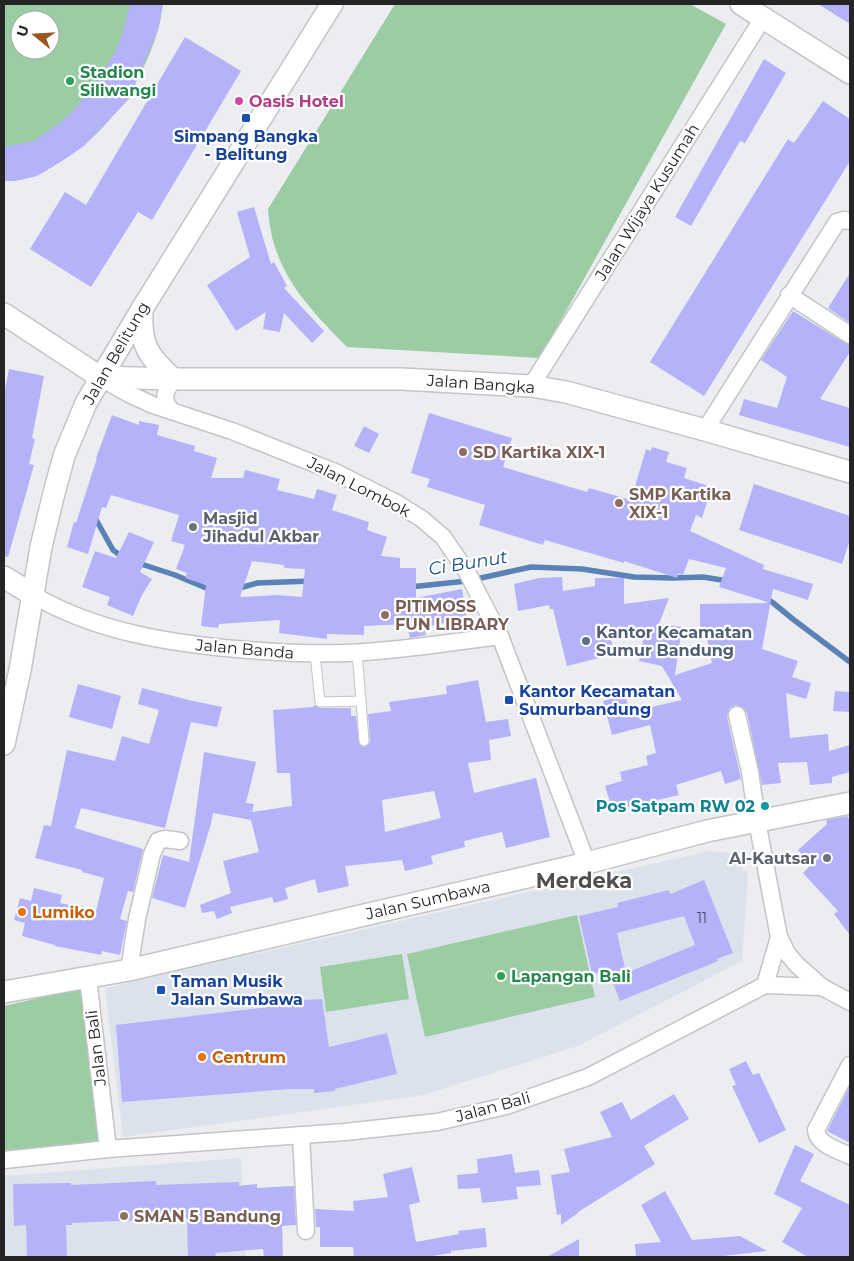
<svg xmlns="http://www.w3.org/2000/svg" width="854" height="1261" font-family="Montserrat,sans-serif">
	<rect width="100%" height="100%" fill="#ecedf0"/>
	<g fill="#dce2eb">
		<path d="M709,851L731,853L748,875L742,961L578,1046L423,1095L123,1137L105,988Z"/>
		<path d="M241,1158L246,1257H4V1176Z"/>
	</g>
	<g fill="#9ccca3" fill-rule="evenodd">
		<path d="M4,4H163C161,12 161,22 158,30C142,84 108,133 60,162C41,174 27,181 4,181ZM20,20H50V50H20Z"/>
		<path d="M395,4H690L726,24L540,358L347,347C306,305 272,271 268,209Z"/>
		<path d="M577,915L595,997L425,1037L407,954Z"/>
		<path d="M402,954L409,999L326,1012L320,967Z"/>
		<path d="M82,988L101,1143L4,1153V1006Z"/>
	</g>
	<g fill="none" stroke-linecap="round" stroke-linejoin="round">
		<g stroke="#5b82b7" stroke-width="5.5">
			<path d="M94,516L113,550L124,558"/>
			<path d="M138,563L175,575L211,590"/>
			<path d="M410,587L467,581L531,567L582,569L634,577L673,578L703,577L728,581"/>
			<path d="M236,589L257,583L311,581"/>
			<path d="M764,597L772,602L794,620L850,662"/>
		</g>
	</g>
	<g fill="#b4b2f8" fill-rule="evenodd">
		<path d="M130,4H163L158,30L129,99L84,146L62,161L37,176L15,181H4V147L34,141L65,119L97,84L120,42Z"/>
		<path d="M818,4H850V24Z"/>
		<path d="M185,37L241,71L152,220L138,212L91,287L30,249L65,192L86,205Z"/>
		<path d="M764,59L786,73L745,143L740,141L691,226L675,217Z"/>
		<path d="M823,101L850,119V161L704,396L650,362L788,139L794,143Z"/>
		<path d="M254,207L271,264L274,262L287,286L284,288L324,331L312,343L284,313L280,332L263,329L266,312L236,331L207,285L250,257L237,212Z"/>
		<path d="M850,273V323L828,308Z"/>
		<path d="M793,311L845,343L850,345V352L820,399L850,408V447L739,415L744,399L777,408L787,377L761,360Z"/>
		<path d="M9,369L44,376L32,438L35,439L29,464L34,465L8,557L4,556V394Z"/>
		<path d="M429,413L512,438L503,467L587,492L589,488L631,500L646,449L651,451L652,447L669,452L666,462L687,468L684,478L712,487L702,518L696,515L690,531L764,565L763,569L813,584L808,600L773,589L762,649L798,661L792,677L811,683L806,699L786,693L790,738L828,734L829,751L850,745V772L832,777V783L810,785L807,762L778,763L781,783L762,785L747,713L744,708L735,705L730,708L727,717L741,779L725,784L721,771L676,785L679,795L628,807L627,800L611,805L605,786L622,781L620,772L648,765L646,756L656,753L650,725L612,735L603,701L625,695L630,712L682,700L662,666L639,661L645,631L610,636L615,654L567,666L553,609H550L549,605L518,611L514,584L539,578L562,577L563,591L595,586V578H624V604L669,598L659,624L682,627L675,675L712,663L707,639L700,638V604L770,603L719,587L726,568L689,559L683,575L678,574L677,578L624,561V563L545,540L543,545L479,525L485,505L427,487L430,479L411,473Z"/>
		<path d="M112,415L139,425V421L159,425L157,435L195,446L194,451L217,458L211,478H243L245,470L280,479L277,490L314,499L317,489L337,495L332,510L369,522L367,530L387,537L381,556L400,558V568H416V598L462,589L467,619L424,627L426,635L410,638L407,624L364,626V635L327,634V639L279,633L280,620L219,624L218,628L201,626L206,585L185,578L187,573L176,569L185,545L171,541L179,515L111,495L106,508L102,507L88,554L67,547L74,522L76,523L97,458H96ZM252,561L284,565V568L305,569L302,597L278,595L240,597Z"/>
		<path d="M364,426L379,434L369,453L354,446Z"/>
		<path d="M754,484L850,516V540L842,564L739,530Z"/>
		<path d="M129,532L154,542L140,572L152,579L142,595L133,616L107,605L110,597L82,587L95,551L116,558Z"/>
		<path d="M478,680L486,722L508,719L511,736L489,740L491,760L468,763L474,793L536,778L550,837L506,848L502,832L464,841L465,847L431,856L433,864L405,871L402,860L345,866L349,886L318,893L315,879L285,888L288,899L274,903L272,897L230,907L232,913L217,919L214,911L202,913L200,905L231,893L223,861L259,852L251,820L213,813L211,824L185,908L152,898L163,855L189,862L204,752L256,762L246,803L254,804L252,812L292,806L290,773H277L273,710L313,707L315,705L320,708H351V716H356L359,744L365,747L369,744L370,741L368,714L391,711L389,702L447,694L446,686ZM434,791L441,818L385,832L382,800Z"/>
		<path d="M78,684L121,696L112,729L69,717Z"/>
		<path d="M142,688L189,700L222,707L217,727L191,722L165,828L81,808L75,828L143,849L133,892L128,891L120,919L127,921L120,955L102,951L101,955L55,946V945L22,936L25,923L14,920L20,898L31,901L34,888L62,895L60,903L96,911L104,878L82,872V870L35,858L44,825L51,826L67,750L115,761L122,736L149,744L159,710L138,704Z"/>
		<path d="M835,691L850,692V712L833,711Z"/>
		<path d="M847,816L850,820V935L834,914L838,911L803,873L811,865L798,850L827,824L826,820Z"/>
		<path d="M704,880L733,953L717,959L718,961L620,1001L608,970L592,974L579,916L618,907L617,903L669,890L670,894ZM684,916L695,945L626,973L617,933Z"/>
		<path d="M322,999L329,1047L387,1033L397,1074L335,1089V1091L314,1093V1089H290L122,1102L116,1025L285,1005V1001Z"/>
		<path d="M746,1061L753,1075L759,1073L786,1130L759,1143L732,1086L736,1085L729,1069Z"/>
		<path d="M850,1086V1143L827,1131Z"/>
		<path d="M674,1094L689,1119L644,1146L655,1164L578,1212V1213L561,1225V1214L557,1215L551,1175L570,1172L564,1149L612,1137L600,1112L622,1102L631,1120Z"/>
		<path d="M795,1145L814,1154L800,1181L850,1205V1257H808L782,1242L802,1208L774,1194Z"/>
		<path d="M512,1154L515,1173L539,1170L541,1185L516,1187L518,1199L482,1203L480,1188L458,1189L457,1175L478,1173L477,1159Z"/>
		<path d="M412,1167L420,1202L409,1205L416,1242L459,1234L458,1231L485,1228L487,1247L451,1251V1253L426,1257H354L353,1247H320V1227H316L315,1209L354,1211L353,1201L388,1197L383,1174Z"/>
		<path d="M156,1181V1185L239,1182V1186L257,1184V1188L294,1186L296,1225L282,1226L283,1256L264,1257L263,1249L215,1253L216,1257H188L187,1218L72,1223V1225H66L67,1257H27L26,1225L14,1226L13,1184L71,1183V1185Z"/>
		<path d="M665,1191L692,1240L740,1236L767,1251L715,1257H636L635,1244L661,1242L641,1205Z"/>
		<path d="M579,1239V1257H547Z"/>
	</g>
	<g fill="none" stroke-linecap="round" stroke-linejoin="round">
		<defs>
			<g id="service">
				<path d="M357,653L361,701"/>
				<path d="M315,654L320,702L361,701L364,741"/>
			</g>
			<g id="minor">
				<path d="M789,295L850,335"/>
				<path d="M101,378L129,394L153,405L232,431L335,472L398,504L422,519L443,537L467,572L500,636L587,863"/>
				<path d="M531,386L763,18"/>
				<path d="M172,411C161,399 165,392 173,379"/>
				<path d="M705,430L837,222L844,220L850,221"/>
				<path d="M33,595C98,633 174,644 248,650C287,653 325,655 365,652C410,649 455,642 500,636"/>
				<path d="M737,715L750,772L757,821L779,937L765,985"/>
				<path d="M779,937L787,953L797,965L822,987"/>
				<path d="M129,970L137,919L152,854L158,841L165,839L180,841"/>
				<path d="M88,978L108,1149"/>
				<path d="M850,1065L816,1130C817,1145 839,1150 850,1156"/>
				<path d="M301,1135L306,1231"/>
				<path d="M4,1160L108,1149L345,1132L437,1122L506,1106L588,1077L765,985L822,987L850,1002"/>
			</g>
			<g id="tertiary">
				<path d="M741,4L850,73"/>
				<path d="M142,309C140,345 147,355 173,379"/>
				<path d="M4,314L100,377"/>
				<path d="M100,377L173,379H401L531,386L566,392L705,430L850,472"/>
				<path d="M4,577L33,595"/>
				<path d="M4,744L20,670L41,547L53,497L64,456L86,403L142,309L332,4"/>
				<path d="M4,992L129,970L587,863L707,831L850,803"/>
			</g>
		</defs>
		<use href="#service" stroke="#c2c4c6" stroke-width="11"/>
		<use href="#minor" stroke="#c2c4c6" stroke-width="19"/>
		<use href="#tertiary" stroke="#c2c4c6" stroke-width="24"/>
		<use href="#service" stroke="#fff" stroke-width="9"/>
		<use href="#minor" stroke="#fff" stroke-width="16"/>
		<use href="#tertiary" stroke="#fff" stroke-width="21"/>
	</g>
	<g fill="#2e9e5b" stroke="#fff" stroke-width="2">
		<circle cx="70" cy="81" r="5"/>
		<circle cx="501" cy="976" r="5"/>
	</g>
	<circle fill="#d1479c" stroke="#fff" stroke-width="2" cx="239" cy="101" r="5"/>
	<g fill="#1a4fb4" stroke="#fff" stroke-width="2">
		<rect x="241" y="113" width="10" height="10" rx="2.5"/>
		<rect x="504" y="695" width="10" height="10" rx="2.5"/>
		<rect x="156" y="985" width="10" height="10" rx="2.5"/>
	</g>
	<g fill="#8d6e63" stroke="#fff" stroke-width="2">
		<circle cx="463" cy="452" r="5"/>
		<circle cx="619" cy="503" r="5"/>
		<circle cx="385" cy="615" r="5"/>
		<circle cx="124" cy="1216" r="5"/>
	</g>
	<g fill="#6b7280" stroke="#fff" stroke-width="2">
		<circle cx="193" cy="527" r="5"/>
		<circle cx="827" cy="858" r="5"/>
	</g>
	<circle fill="#5c6f8a" stroke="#fff" stroke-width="2" cx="586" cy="641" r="5"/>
	<circle fill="#0f9aa8" stroke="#fff" stroke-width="2" cx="765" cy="806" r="5"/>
	<g fill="#e8710a" stroke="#fff" stroke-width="2">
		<circle cx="22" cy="912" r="5"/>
		<circle cx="202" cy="1057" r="5"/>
	</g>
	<g text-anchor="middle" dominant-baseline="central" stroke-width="4.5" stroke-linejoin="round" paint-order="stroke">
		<g font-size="14" fill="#48485a">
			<text x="702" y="918">11</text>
		</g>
		<g font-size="16" font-weight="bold" fill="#27864d" stroke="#fff" text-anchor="start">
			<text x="80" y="72">Stadion<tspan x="80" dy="18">Siliwangi</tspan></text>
			<text x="511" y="976">Lapangan Bali</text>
		</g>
		<g font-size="16" font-weight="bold" fill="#b23c85" stroke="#fff" text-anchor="start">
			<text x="249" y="101">Oasis Hotel</text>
		</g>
		<g font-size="16" font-weight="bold" fill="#164399" stroke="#fff" text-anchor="start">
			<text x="246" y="136" text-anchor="middle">Simpang Bangka<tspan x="246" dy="18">- Belitung</tspan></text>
			<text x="519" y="691">Kantor Kecamatan<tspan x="519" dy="18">Sumurbandung</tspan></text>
			<text x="171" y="981">Taman Musik<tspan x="171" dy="18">Jalan Sumbawa</tspan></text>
		</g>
		<g font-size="16" fill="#242425" stroke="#fff">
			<text transform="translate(647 202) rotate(-58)">Jalan Wijaya Kusumah</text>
			<text transform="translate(116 353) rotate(-60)">Jalan Belitung</text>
			<text transform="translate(481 384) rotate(4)">Jalan Bangka</text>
			<text transform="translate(359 487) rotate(27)">Jalan Lombok</text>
			<text transform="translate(245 649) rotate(5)">Jalan Banda</text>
			<text transform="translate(428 900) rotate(-13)">Jalan Sumbawa</text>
			<text transform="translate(96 1048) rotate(-97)">Jalan Bali</text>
			<text transform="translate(493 1107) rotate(-15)">Jalan Bali</text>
		</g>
		<g font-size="16" font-weight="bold" fill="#785e54" stroke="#fff" text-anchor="start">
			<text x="473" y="452">SD Kartika XIX-1</text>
			<text x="629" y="494">SMP Kartika<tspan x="629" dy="18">XIX-1</tspan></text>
			<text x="395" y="606">PITIMOSS<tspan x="395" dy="18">FUN LIBRARY</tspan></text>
			<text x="134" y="1216">SMAN 5 Bandung</text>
		</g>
		<g font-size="16" font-weight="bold" fill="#5b616d" stroke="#fff" text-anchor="start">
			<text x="203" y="518">Masjid<tspan x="203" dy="18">Jihadul Akbar</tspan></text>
			<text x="817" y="858" text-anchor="end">Al-Kautsar</text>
		</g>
		<g font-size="16" font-weight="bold" fill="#4e5e75" stroke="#fff" text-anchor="start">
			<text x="596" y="632">Kantor Kecamatan<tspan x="596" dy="18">Sumur Bandung</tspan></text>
		</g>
		<g font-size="16" font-weight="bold" fill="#0d838f" stroke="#fff" text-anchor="end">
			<text x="755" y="806">Pos Satpam RW 02</text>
		</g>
		<g font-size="16" font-weight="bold" fill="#c56008" stroke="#fff" text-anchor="start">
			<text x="32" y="912">Lumiko</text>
			<text x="212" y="1057">Centrum</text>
		</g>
		<g font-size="18" font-style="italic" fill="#164b8d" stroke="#fff">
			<text transform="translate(468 563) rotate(-9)">Ci Bunut</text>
		</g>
		<g font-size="21" font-weight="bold" fill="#4e5052" stroke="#fff">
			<text x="584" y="880">Merdeka</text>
		</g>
	</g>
	<rect width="854" height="1261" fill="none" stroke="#242425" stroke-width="10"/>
	<g transform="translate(35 35) rotate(288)"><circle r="24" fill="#ffffff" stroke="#a7a7a8"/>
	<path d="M0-4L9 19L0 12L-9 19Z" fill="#9a5726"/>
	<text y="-8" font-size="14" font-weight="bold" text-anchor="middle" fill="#242425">U</text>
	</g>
</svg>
